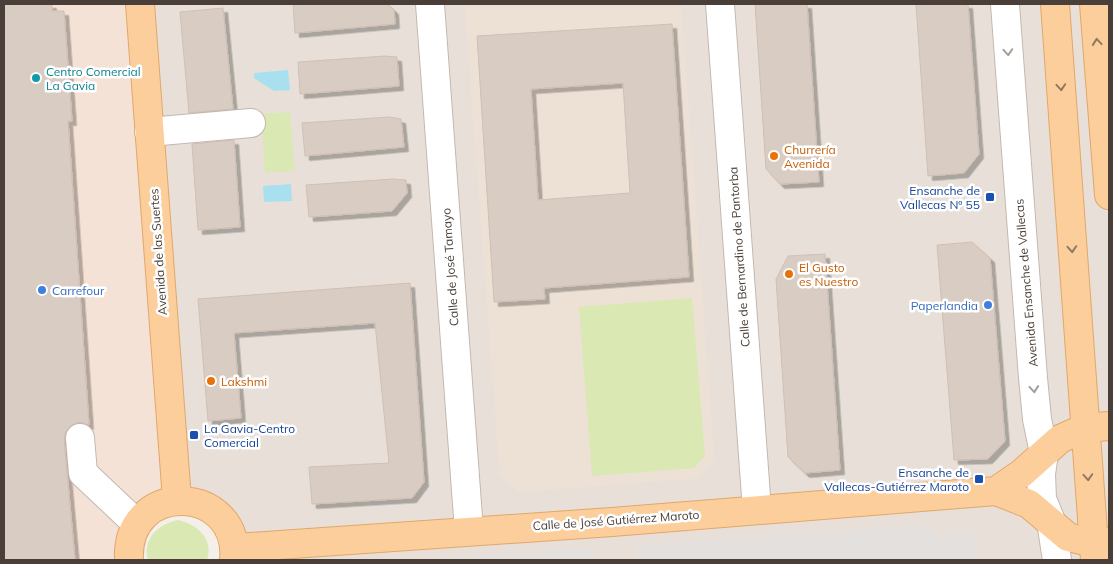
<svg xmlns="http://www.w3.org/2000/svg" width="1113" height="564" font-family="Mulish,sans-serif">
	<defs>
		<filter id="shadow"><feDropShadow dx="4.5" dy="4.5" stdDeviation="0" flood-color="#0004"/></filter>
	</defs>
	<rect width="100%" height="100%" fill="#f5efea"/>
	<path fill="#e8e0d8" d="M140,4H1109V560H234L229,528L177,500Z"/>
	<path fill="#f5e2d6" d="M4,4H140L170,403L162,504L129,560H4Z"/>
	<path fill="#ede1d5" d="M469,4H681L714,459L699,478L519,492L500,475L465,9Z"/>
	<g fill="#dae8b4">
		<path d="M290,112L295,171L265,173L261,114Z"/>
		<path d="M692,298L705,456L694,468L592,476L579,307Z"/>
		<path d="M178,520C197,524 214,539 207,560H148C142,539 158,524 178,520Z"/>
	</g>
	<g fill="#e3e0de">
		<path d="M933,525L934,537L975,533L977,560H637V545Z"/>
		<path d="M589,548L591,560H416Z"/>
	</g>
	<g fill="#a9e0ef">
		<path d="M288,70L290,90L274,91L254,78V73Z"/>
		<path d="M291,184L292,201L264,202L263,186Z"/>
	</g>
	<g fill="#d9ccc3" stroke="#d1bfb3" fill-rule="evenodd" filter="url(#shadow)">
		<path d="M4,4H52V11H64L72,121H68L89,425L79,422L72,425L66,431L64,439L75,560H4Z"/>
		<path d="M293,4H388L394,10L395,24L295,33Z"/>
		<path d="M755,4H807L819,182L780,184L766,169Z"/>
		<path d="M916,4H968L979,154L964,173L928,176Z"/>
		<path d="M223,8L233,109L189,113L180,12Z"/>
		<path d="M672,24L689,277L544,288L545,299L494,302L477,36ZM623,83L630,193L538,200L531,89Z"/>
		<path d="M385,56L397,57L399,86L300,94L298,62Z"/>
		<path d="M389,117L401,119L404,147L305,156L302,123Z"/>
		<path d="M234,140L240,227L198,230L192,144Z"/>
		<path d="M393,179L406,180L407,193L392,211L309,217L306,185Z"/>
		<path d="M972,242L990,258L1005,441L988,459L954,460L937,245Z"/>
		<path d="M825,254L840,470L805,473L788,457L776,279L788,256Z"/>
		<path d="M410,283L424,482L412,498L312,504L309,467L389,463L375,323L234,333L241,418L208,421L198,299Z"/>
	</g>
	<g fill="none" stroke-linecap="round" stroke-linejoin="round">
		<defs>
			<g id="minor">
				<path d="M430,4L469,531"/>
				<path d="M720,4L757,510"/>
				<path d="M1005,4L1033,378L1037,419L1044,453L1041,474L1042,499L1051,521L1057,560"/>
				<path d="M149,132L251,123"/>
				<path d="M80,438L83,473L137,524"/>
			</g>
			<g id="major">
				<path d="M140,4L177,500"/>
				<path d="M1055,4L1095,560"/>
				<path d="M1094,4L1109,195"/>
				<path d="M996,491L1029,504L1068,537L1093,543L1109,542"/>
				<path d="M235,548L612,522L996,491L1022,473L1060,439L1085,428L1109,426"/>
				<path d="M129,560C125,479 241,484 234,560"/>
			</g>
		</defs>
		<use href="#minor" stroke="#c3b8b0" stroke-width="30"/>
		<use href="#major" stroke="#e1a76b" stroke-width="30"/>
		<use href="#minor" stroke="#fff" stroke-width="28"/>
		<use href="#major" stroke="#fcce9c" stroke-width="28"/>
	</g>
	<defs><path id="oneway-chevron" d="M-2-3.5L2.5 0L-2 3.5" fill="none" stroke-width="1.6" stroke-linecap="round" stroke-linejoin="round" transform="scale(1.25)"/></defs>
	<g stroke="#917860">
		<use href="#oneway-chevron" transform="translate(1097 42) rotate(-95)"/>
		<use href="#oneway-chevron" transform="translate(1061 87) rotate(86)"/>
		<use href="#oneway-chevron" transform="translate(1072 249) rotate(86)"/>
		<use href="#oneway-chevron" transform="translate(1088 477) rotate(86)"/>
	</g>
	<g stroke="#a49f9c">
		<use href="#oneway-chevron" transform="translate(1008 52) rotate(86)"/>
		<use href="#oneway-chevron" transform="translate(1034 389) rotate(85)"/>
	</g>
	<circle fill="#0f9aa8" stroke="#fff" stroke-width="2" cx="36" cy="78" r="5"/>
	<g fill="#e8710a" stroke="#fff" stroke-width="2">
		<circle cx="774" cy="156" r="5"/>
		<circle cx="789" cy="274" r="5"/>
		<circle cx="211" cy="381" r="5"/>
	</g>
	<g fill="#1a4fb4" stroke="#fff" stroke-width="2">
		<rect x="985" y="192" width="10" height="10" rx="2.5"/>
		<rect x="189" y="430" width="10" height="10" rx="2.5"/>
		<rect x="974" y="474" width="10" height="10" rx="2.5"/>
	</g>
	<g fill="#3f7fe0" stroke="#fff" stroke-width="2">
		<circle cx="42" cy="290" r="5"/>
		<circle cx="988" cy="305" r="5"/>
	</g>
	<g text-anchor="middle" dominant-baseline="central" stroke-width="5" stroke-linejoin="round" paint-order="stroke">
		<g font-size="12" fill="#0d838f" stroke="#fff" text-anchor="start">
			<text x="46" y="71">Centro Comercial<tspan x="46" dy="14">La Gavia</tspan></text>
		</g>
		<g font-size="12" fill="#c56008" stroke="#fff" text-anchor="start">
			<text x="784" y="149">Churrería<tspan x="784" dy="14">Avenida</tspan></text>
			<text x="799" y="267">El Gusto<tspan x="799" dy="14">es Nuestro</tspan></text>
			<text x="221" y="381">Lakshmi</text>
		</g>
		<g font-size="12" fill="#164399" stroke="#fff" text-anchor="end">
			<text x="980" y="190">Ensanche de<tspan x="980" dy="14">Vallecas Nº 55</tspan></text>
			<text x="204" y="428" text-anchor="start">La Gavia-Centro<tspan x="204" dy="14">Comercial</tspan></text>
			<text x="969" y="472">Ensanche de<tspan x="969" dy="14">Vallecas-Gutiérrez Maroto</tspan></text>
		</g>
		<g font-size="12" fill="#493f38" stroke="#fff">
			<text transform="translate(158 252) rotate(-94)">Avenida de las Suertes</text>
			<text transform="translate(739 257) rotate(-94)">Calle de Bernardino de Pantorba</text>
			<text transform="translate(450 267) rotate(-94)">Calle de José Tamayo</text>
			<text transform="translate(1026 283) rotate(-95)">Avenida Ensanche de Vallecas</text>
			<text transform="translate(616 520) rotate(-4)">Calle de José Gutiérrez Maroto</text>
		</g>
		<g font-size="12" fill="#366cbe" stroke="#fff" text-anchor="start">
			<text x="52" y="290">Carrefour</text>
			<text x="978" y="305" text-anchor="end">Paperlandia</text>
		</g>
	</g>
	<rect width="1113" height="564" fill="none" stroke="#493f38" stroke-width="10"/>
</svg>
